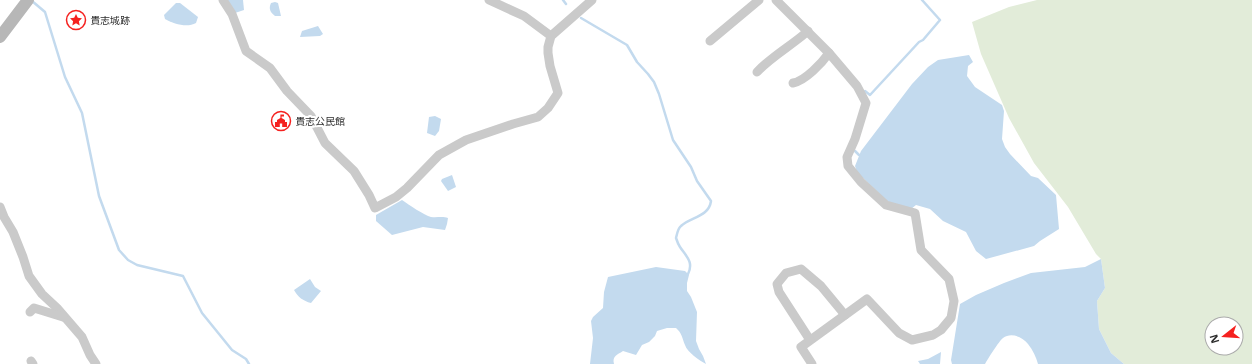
<svg xmlns="http://www.w3.org/2000/svg" width="1252" height="364" font-family="'Open Sans','Noto Sans JP',sans-serif">
	<rect width="100%" height="100%" fill="#fff"/>
	<path fill="#e2ecd9" fill-rule="evenodd" d="M1037,0H1252V364H1124L1111,353L1099,329L1097,301L1105,288L1101,259L1096,254L1068,207L1034,163L1009,118L981,54L972,22L1009,7ZM1212,324H1236V348H1212Z"/>
	<g fill="#c3daee">
		<path d="M226,0H243L244,10L235,13Z"/>
		<path d="M275,2L278,3L281,16H275C271,13 268,9 271,3Z"/>
		<path d="M176,3H180L198,17L196,23C187,28 174,24 165,19L164,15Z"/>
		<path d="M318,26L323,34L320,36L300,37L302,31Z"/>
		<path d="M969,55L973,62L968,66L967,76L975,87L1002,105L1004,111L1002,139L1005,147L1010,154L1031,176L1038,178L1056,195L1059,229L1040,241L1034,246L986,259L976,251L966,232L943,221L930,209L916,205L911,209L888,202L857,172L855,166L861,151L912,84L928,67L938,60Z"/>
		<path d="M435,116L441,119L439,131L435,136L427,133L429,117Z"/>
		<path d="M452,175L456,187L448,191L441,181L442,179Z"/>
		<path d="M402,200C409,205 424,215 431,217C437,218 442,216 448,218L447,224L445,230L423,227L392,235L376,221V215Z"/>
		<path d="M1101,259L1105,288L1097,301L1099,329L1111,353L1124,364H1038C1036,357 1033,350 1028,344C1023,337 1011,332 1003,338C999,341 988,359 985,364H952L951,360L960,304L976,295L1004,283L1031,273L1085,267Z"/>
		<path d="M656,267L685,271L689,275L687,283V291L691,297L697,312L696,341L699,349L703,356L706,364C700,361 687,352 685,345C682,338 682,333 676,328H667L657,331L655,336L649,342L642,345L636,355L623,351C617,355 612,356 614,364H590L593,338L591,321L593,317L603,308L604,292L608,277Z"/>
		<path d="M310,279L315,287L321,291L311,303C303,301 298,297 294,290Z"/>
		<path d="M941,352L940,364H920L918,361L928,359Z"/>
	</g>
	<g fill="none" stroke-linecap="round" stroke-linejoin="round">
		<g stroke="#c3daee" stroke-width="2.5">
			<path d="M563,0L566,4"/>
			<path d="M32,1L45,12L65,77L82,113L99,196L119,250L128,260L137,265L183,276L202,313L232,350L246,359L249,364"/>
			<path d="M581,18L627,45L637,62L648,74L654,82L659,94L673,140L691,167L697,181L711,201C709,217 690,217 681,226C678,228 677,234 676,238C677,241 678,244 680,247C686,256 694,262 688,274"/>
			<path d="M865,91L870,95L919,42L923,40L940,20L922,0"/>
			<path d="M855,151L859,155"/>
		</g>
		<g stroke="#cacaca" stroke-width="9">
			<path d="M223,0L232,14L246,51L270,68L287,91L311,116L325,143L354,171L369,195L375,208L396,197L407,188L439,155L466,140L513,124L538,117L548,108L558,93L550,66L548,53V47L551,36L592,0"/>
			<path d="M489,0L524,16L551,36"/>
			<path d="M776,0L829,53L857,86L866,103L855,139L847,157L848,166L861,182L886,205L915,213L921,250L949,279L954,301L951,318L941,330L933,335L912,340L899,333L867,299L801,347L812,364"/>
			<path d="M710,41L759,0"/>
			<path d="M757,72C772,56 791,46 808,31"/>
			<path d="M793,83C805,81 822,63 829,53"/>
			<path d="M0,207L4,217L13,232L23,257L29,276L42,294L57,308L82,337L90,355L96,364"/>
			<path d="M30,312L34,308L63,317"/>
			<path d="M810,340L779,292L777,284L786,273L801,269L821,286L845,315"/>
			<path d="M31,361L33,364"/>
		</g>
		<path stroke="#b7b7b7" stroke-width="12" d="M0,37L28,0"/>
	</g>
	<defs>
		<symbol id="sight-ring" viewBox="-11 -11 22 22"><circle r="9.5" fill="#fff" stroke="#f5211f" stroke-width="1.5"/><path d="M0-6L1.8-2.2L6-1.7L2.9 1.2L3.7 5.4L0 3.3L-3.7 5.4L-2.9 1.2L-6-1.7L-1.8-2.2Z" fill="#f5211f"/></symbol>
		<symbol id="civic-ring" viewBox="-11 -11 22 22"><circle r="9.5" fill="#fff" stroke="#f5211f" stroke-width="1.5"/><path d="M-.6-6.5H3V-4.5H.6V-3L4-1V1h2V6H-6V1h2V-1L-.6-3ZM-1.2 2.5V6h2.4V2.5Z" fill="#f5211f"/></symbol>
	</defs>
	<g fill-rule="evenodd">
		<use href="#sight-ring" x="65" y="9" width="22" height="22"/>
		<use href="#civic-ring" x="270" y="110" width="22" height="22"/>
	</g>
	<g text-anchor="middle" dominant-baseline="central" stroke-width="4" stroke-linejoin="round" paint-order="stroke">
		<g font-size="10" fill="#2d2d2d" stroke="#fff" text-anchor="start">
			<text x="90" y="20">貴志城跡</text>
			<text x="295" y="121">貴志公民館</text>
		</g>
	</g>
	<g transform="translate(1224 336) rotate(253)"><circle r="19" fill="#ffffff" stroke="#ababab"/>
	<path d="M0-3L7 15L0 10L-7 15Z" fill="#f5211f"/>
	<text y="-6" font-size="11" font-weight="bold" text-anchor="middle" fill="#2d2d2d">N</text>
	</g>
</svg>
